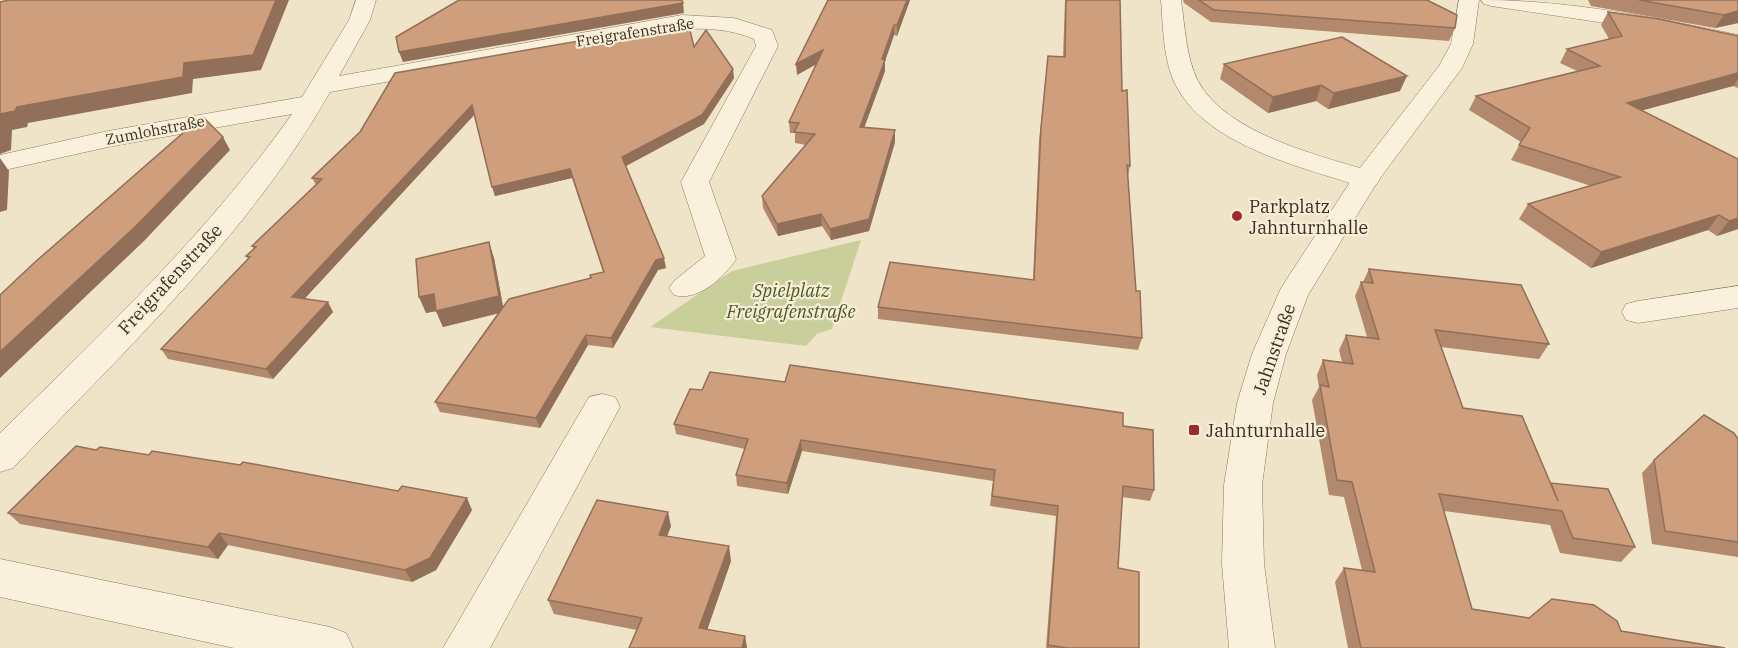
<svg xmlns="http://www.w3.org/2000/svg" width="1738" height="648" font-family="'IBM Plex Serif',serif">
	<rect width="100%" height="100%" fill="#f0e4c8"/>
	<path fill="#c9cf9b" d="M861,240L832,329L817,334L806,346L650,327L732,271Z"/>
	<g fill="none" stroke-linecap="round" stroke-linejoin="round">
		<defs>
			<g id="minor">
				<path d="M356,0H376L370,20L339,76L682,15L734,18L772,30L778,46L709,182L736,259C724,278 697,302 674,295L669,288L674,281L705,256L681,182L756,46L754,39C731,29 707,28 682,29L330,92C250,234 125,350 13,468L0,472V433C103,332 208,233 292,114L108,147L0,171V155L108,131L302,97L349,20Z"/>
				<path d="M1161,0H1181C1185,27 1186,57 1198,81C1227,135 1322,156 1376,173L1380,179L1376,185L1366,187L1356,185C1295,165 1198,143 1172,77C1163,53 1163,25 1161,0Z"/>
				<path d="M1481,0C1568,0 1653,17 1738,35V49L1652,30L1491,6L1484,4Z"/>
				<path d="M1738,286V308L1638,323L1626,320L1622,312L1626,304L1638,301Z"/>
				<path d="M602,394L615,397L620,407L490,648H443L589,397Z"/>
				<path d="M0,559L330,627L346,633L353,648H234L0,597Z"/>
			</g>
			<path id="tertiary" d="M1459,0H1479L1473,44L1462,68L1378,181L1308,295L1286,354L1273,403L1262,485L1264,564L1275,648H1229L1222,564L1224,485L1237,403L1252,354L1281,288L1356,173L1439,66L1451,44Z"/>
		</defs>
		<use href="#minor" stroke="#8d765c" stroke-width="1"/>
		<use href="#tertiary" stroke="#8d765c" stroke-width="1"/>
		<use href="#minor" fill="#faf1dc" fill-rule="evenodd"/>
		<use href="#tertiary" fill="#faf1dc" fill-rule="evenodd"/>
	</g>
	<g fill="#b2896c">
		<path d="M910,0L897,36L894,35L885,61V71L864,128L895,142L869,231L831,240L822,226L778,236L763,208L762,196L806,145L795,143V133H790L789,122L816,64L797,75Z"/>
		<path d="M1065,0H1120L1122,91L1130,166L1128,176L1136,291L1142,338L1138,350L878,319V307L1033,280L1039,140L1048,56L1063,57Z"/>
		<path d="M1183,0H1427L1455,28L1449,41L1211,22L1184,3Z"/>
		<path d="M1588,0H1738V23L1715,28L1591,6Z"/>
		<path d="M1608,12L1738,36V88L1733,86L1642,110L1738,229L1717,236L1708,230L1591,268L1519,219L1528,204L1591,186L1511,160L1521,142L1469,110L1476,96L1577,71L1560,63L1567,49L1609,39L1601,25Z"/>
		<path d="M694,47L734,78L704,124L626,166L666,268L658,270L613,348L588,345L540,428L440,412L435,402L498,313L443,327L436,311L426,313L494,258L503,306L591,278L603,272L572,178L495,196L474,115L305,298L333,312L273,379L168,359L161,349L248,259L246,256L254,249L252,246L316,185L312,178L360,132Z"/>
		<path d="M1224,64L1400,91L1328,109L1316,101L1268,113L1220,79Z"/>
		<path d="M1369,269L1549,344L1539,359L1441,347L1463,408L1550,483L1635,547L1621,562L1560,553L1550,525L1444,511L1472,609L1725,648H1348L1335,582L1344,568L1362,570L1344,497L1329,495L1312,400L1319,387L1317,375L1323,360L1342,362L1339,350L1346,335L1367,337L1355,296L1361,282H1363Z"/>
		<path d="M785,382L1123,426L1154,490L1150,501L1122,497L1118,568L1139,648H1046L1056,516L990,506L993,481L802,451L788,494L737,486L736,475L745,449L676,434L674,424L702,390Z"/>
		<path d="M1738,439V557L1652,544L1642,473L1654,460Z"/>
		<path d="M96,450L149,455L472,510L436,570L412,582L228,545L218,559L20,524L8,513Z"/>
		<path d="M671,526L667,536L731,561L707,630L745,636L747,648H629L637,630L554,614L548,600Z"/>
	</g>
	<g fill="#916f58">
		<path d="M276,0H289L261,70L193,79L192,93L28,123L27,127L12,130L11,150L0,154V114L17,107L184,63Z"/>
		<path d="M907,0H910L897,36V25Z"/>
		<path d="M683,3L684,13L403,62L399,52Z"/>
		<path d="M1738,11V23L1715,28L1724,15Z"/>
		<path d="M894,25V35L885,61V71L860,139V127L882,59Z"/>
		<path d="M823,50L824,60L797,75L796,64Z"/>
		<path d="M733,69L734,78L704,124L624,167L622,157Z"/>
		<path d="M1738,73V79L1733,86L1618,117L1627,103Z"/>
		<path d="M1407,76L1400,91L1328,109L1334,93Z"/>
		<path d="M1321,85L1316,101L1268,113L1273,97Z"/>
		<path d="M472,105L475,114L297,307L292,297Z"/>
		<path d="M895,130V142L869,231L831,240L830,229Z"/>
		<path d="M223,137L230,150L145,240L0,378V352Z"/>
		<path d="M0,158L9,171L7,210L0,212Z"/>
		<path d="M570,169L572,178L495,196L492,187Z"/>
		<path d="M821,214L822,226L778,236L777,224Z"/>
		<path d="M1719,215L1708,230L1591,268L1601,252Z"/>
		<path d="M1738,218V229L1717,236L1729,221Z"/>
		<path d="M489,242L494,258L504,312L443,327L436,311Z"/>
		<path d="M664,258L666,268L658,270L613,348L611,338L656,260Z"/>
		<path d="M434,294L441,310L426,313L419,297Z"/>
		<path d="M328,302L333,312L273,379L266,369Z"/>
		<path d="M586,335L588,345L540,428L536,418Z"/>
		<path d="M801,440L802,451L788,494L787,483Z"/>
		<path d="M467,498L472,510L436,570L412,582L405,570Z"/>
		<path d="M668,512L671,526L662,549L659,535Z"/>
		<path d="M219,533L228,545L218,559L208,547Z"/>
		<path d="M729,546L731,561L703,642L699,628Z"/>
		<path d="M745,636L747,648H742Z"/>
	</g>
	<g fill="#cf9f7d" stroke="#916f58" stroke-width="1.5">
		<path d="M9,0H276L253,55L184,63L183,77L17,107L15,111L0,114V119V2Z"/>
		<path d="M459,0H682L683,3L399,52L396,37Z"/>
		<path d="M828,0H907L897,25H894L882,59L885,60L860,127L895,130L869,219L830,229L821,214L777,224L762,196L815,134L794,132L799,123L789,122L823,50L796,64Z"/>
		<path d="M1066,0H1120L1122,91L1127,90L1130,166L1127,165L1136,291H1140L1142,338L878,307L890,262L1034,280L1041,128L1048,56L1065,57Z"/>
		<path d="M1199,0H1427L1457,15L1455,28L1214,10Z"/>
		<path d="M1639,0H1738V11L1724,15Z"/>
		<path d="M1608,12L1659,19L1738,36V73L1627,103L1738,159V218L1729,221L1719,215L1601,252L1528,204L1620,177L1519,145L1530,128L1476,96L1600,66L1567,49L1622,36Z"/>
		<path d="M688,22L694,47L706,30L733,69L702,115L622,157L664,258L656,260L611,338L586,335L536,418L435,402L509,299L591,278L590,275L604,272L570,169L492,187L472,105L292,297L328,302L266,369L161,349L250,257L246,256L256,247L252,246L322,179L312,178L360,132L395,73Z"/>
		<path d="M1342,37L1407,76L1334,93L1321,85L1273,97L1224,64Z"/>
		<path d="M204,118L223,137L136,226L0,352V295L34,263L199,119Z"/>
		<path d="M489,242L499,296L436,311L434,294L419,297L416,259Z"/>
		<path d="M1369,269L1521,285L1549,344L1435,330L1463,408L1522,416L1558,501L1551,483L1608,489L1635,547L1573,538L1562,511L1439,494L1472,609L1529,618L1552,599L1594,605L1617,621L1621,631L1725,648H1361L1344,568L1375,572L1352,482L1337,480L1320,385L1329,387L1323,360L1353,364L1346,335L1379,339L1361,282L1373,283Z"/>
		<path d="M790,365L1123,413V426L1153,430L1154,490L1123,486L1118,568L1139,572V648H1067L1048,645L1058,506L992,496L995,470L801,440L787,483L736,475L748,439L674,424L690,389L702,390L710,372L785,382Z"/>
		<path d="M1704,415L1734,433L1738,439V542L1665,531L1654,460Z"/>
		<path d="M76,446L96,450L100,447L149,455L152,451L240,465L243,462L398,491L402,486L467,498L430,558L405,570L219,533L208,547L8,513Z"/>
		<path d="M597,500L668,512L659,535L729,546L699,628L745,636L742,648H629L642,618L548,600Z"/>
	</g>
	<g fill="#9e2a2b" stroke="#f7eed8" stroke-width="2">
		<circle cx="1237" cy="216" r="6"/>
		<rect x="1188" y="424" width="12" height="12" rx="3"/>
	</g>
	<g text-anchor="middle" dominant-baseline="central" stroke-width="4.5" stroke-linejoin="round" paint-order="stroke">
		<g font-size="15" fill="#3d2e20" stroke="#f7eed8">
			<text transform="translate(635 32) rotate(-9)">Freigrafenstraße</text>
			<text transform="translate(155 130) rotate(-11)">Zumlohstraße</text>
		</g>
		<g font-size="18" fill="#3d2e20" stroke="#f7eed8" text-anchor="start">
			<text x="1249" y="206">Parkplatz<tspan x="1249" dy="21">Jahnturnhalle</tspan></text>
			<text x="1206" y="430">Jahnturnhalle</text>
		</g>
		<g font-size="18" fill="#3d2e20" stroke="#f7eed8">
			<text transform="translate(170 279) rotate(-47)">Freigrafenstraße</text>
			<text transform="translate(1274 349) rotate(-71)">Jahnstraße</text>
		</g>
		<g font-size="18" font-style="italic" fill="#4d5a26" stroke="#f7eed8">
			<text x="791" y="290">Spielplatz<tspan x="791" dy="21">Freigrafenstraße</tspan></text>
		</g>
	</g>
</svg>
